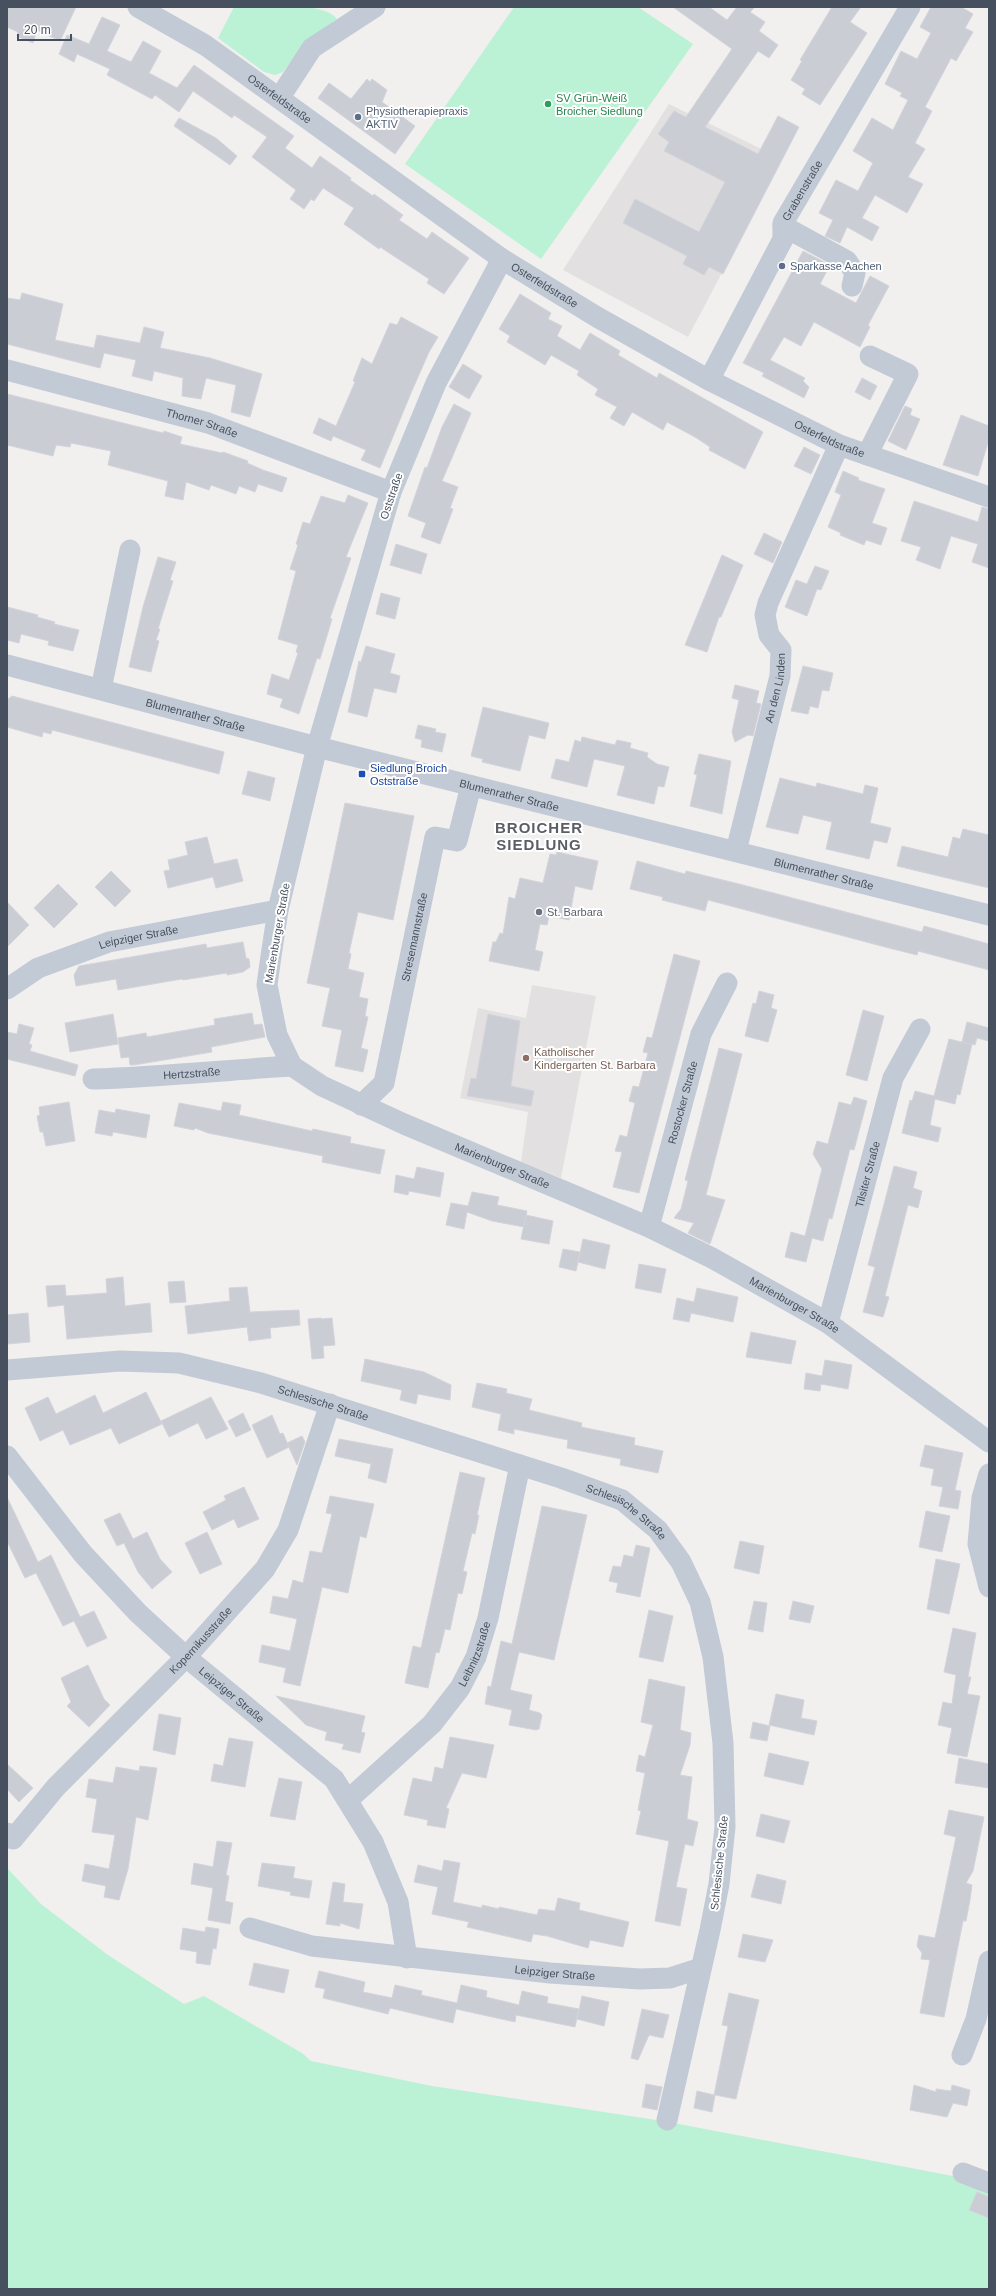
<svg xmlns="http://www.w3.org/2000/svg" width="996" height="2296" font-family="Arial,sans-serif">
	<rect width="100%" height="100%" fill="#f2efef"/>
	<g fill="#e3e0e1">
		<path d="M669,104L782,159L688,337L563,270Z"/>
		<path d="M532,985L596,996L561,1178L521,1162L528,1112L460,1098L478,1008L526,1018Z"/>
	</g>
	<g fill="#bbf2d6">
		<path d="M234,7C258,7 323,0 337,19L305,42L283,72L275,75L264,72L218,38Z"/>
		<path d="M514,7H638L693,44L541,259L405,164Z"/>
		<path d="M7,1868L41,1904L108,1955L184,2004L204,1996L302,2053L311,2061L432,2086L663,2121L969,2179L989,2187V2289H7Z"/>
	</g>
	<g fill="#cbcdd5" stroke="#d3d4db">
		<path d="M7,7H76L60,41L37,30L33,43L17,36L18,32L7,27Z"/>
		<path d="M673,7H709L727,20L737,7H755L750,12L765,22L759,31L778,45L769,58L758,51L705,127L758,154L778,116L799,127L723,274L709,267L704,275L683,264L687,256L623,223L635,199L699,232L725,182L664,151L669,142L658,134L674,111L686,117L732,49Z"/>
		<path d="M832,7H861L850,22L867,33L820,105L802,94L805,89L791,80L802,61L800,60Z"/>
		<path d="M931,7H961L973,14L965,28L973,32L956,61L951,58L925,107L932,111L915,143L925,149L908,177L923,184L907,213L875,195L862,218L879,227L872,241L847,227L840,243L825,236L833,220L819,213L836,180L858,191L873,163L853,151L872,118L893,130L908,100L900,96L902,93L885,84L901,51L917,59L931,33L920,27Z"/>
		<path d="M102,17L120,25L107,51L131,62L143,41L161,51L149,73L177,88L194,65L294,136L285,148L312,168L320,156L351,178L350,180L373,196L374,194L403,215L399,220L427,239L432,232L469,258L444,294L427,283L429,279L380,247L379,249L344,224L354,208L323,188L314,201L311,199L304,209L290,199L296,190L252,157L267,137L234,115L232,118L193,91L179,112L155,95L152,99L107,75L110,69L77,54L74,62L59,54L67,35L89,44Z"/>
		<path d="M367,79L370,82L372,79L387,90L382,102L415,126L395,154L318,98L329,83L351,99Z"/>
		<path d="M179,118L216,138L237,156L230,165L174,126Z"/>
		<path d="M803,251L830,265L820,284L856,303L870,276L889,286L868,325L870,327L860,347L814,322L801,346L784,337L770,360L805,378L803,381L809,387L804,398L762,376L764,373L743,363Z"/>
		<path d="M22,293L63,304L55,340L94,348L97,335L140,343L144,327L164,332L160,348L210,358L262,374L250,417L231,412L236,385L206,378L201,399L182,396L183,378L154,371L152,381L132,376L136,360L104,353L100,368L7,344V298L20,300Z"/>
		<path d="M520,294L551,313L548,319L562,326L557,336L580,350L590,333L620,351L618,355L657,378L659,373L763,432L745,469L709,450L710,447L695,437L667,422L663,430L632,412L624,426L610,418L617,407L595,395L598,389L577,375L579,371L551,355L545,365L507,342L510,336L499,329Z"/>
		<path d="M401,317L438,337L429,352L411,393L380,468L361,460L366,450L333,436L331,441L313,433L319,418L336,426L355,382L353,381L362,358L372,364L390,323L397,325Z"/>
		<path d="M463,364L482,376L469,399L449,387Z"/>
		<path d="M862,378L877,386L870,400L855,392Z"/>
		<path d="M7,394L163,433L164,431L182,437L180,444L222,453L223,452L248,461L247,463L263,470L287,478L282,492L258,484L255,492L239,486L236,494L211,485L209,490L186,482L183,500L165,496L168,481L108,465L111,451L71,443L70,447L56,445L53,456L7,445Z"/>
		<path d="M454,404L471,413L442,481L458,487L450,508L453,509L440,544L421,537L426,523L408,516L425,467L427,468L442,427Z"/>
		<path d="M905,406L912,409L910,415L920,419L906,450L888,441Z"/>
		<path d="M961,415L989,426V439L978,476L943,465Z"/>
		<path d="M804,447L820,455L811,474L794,466Z"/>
		<path d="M843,471L859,478L858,480L885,489L872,523L887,528L881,545L866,540L864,545L840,535L841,533L828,527L841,495L835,492Z"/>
		<path d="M348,495L368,503L346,557L351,558L330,618L332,619L320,659L317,658L299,714L280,707L283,699L267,694L272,674L289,680L298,653L296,652L298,645L278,639L296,571L290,569L298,545L296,544L303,522L310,524L321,496L345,503Z"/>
		<path d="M914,501L978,522L982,507L989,509V568L972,562L978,544L951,536L940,569L916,560L921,547L901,541Z"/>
		<path d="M764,533L782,542L773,563L754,554Z"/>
		<path d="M396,544L427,554L421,574L390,565Z"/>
		<path d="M722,555L743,565L721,617H719L707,652L685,645Z"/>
		<path d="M158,557L176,562L170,580L173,581L158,629H160L156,640L159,641L151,672L129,667L143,607Z"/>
		<path d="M815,566L829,571L821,590L817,589L807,616L785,607L796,580L807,584Z"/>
		<path d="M381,593L400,598L395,619L376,614Z"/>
		<path d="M7,607L38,615L37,617L55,622L54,624L79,630L73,651L48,645L49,641L21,634L19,643L7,640Z"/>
		<path d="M366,646L395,654L390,673L400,676L396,693L374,688L367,717L348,712L359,661L361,662Z"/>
		<path d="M803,666L833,673L829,691L822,690L818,708L810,706L808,714L791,711Z"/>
		<path d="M735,685L759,691L756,703L761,704L753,736L748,735L735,742L732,732L739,700L732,698Z"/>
		<path d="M12,696L224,752L219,774L52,730L51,734L43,732L42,737L7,727V700Z"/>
		<path d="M483,707L549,723L545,739L529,735L520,771L482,762L483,759L471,756Z"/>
		<path d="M418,725L436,729L435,732L446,734L442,752L421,747L422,740L415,738Z"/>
		<path d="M582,737L615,745L617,740L631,743L630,748L648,753L647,757L657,764L669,767L664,787L658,786L654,804L617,795L625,766L594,759L587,787L551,778L556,759L569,762L575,740L581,742Z"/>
		<path d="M699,754L731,761L722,814L690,806L697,775L694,774Z"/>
		<path d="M248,771L275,778L270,801L242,794Z"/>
		<path d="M780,778L816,787L817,783L863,794L865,785L878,788L870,823L891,828L887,843L874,840L869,859L826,849L832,822L803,815L798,834L766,827Z"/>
		<path d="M345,803L414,816L393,920L358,912L349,953L351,954L348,969L364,973L359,997L368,999L365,1016L368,1017L361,1048L368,1050L363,1072L335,1066L342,1030L322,1026L330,988L307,983Z"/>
		<path d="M963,829L989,835V888L897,866L902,846L948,857L953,837L960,839Z"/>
		<path d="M207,837L214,864L237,859L243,881L216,888L213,877L168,888L164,871L170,870L168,860L188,855L185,842Z"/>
		<path d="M557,852L598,861L592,890L575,886L569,920L549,916L547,925L540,924L535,950L543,952L539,971L489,961L493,942H496L500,933L503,934L509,897L515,899L520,878L543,883L550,854L556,855Z"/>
		<path d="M637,861L685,874L686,871L743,885L922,932L924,926L989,944V970L918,951L917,955L885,947L708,900L705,911L662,900L663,897L630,889Z"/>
		<path d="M111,871L131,891L115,907L95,887Z"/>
		<path d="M58,884L78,904L54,928L34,908Z"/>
		<path d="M7,902L29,925L7,947Z"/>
		<path d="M243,942L246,958L249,959L250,967L243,972L227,975V973L183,980L182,979L118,990L116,979L76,986L74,975L79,966L206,944L207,948Z"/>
		<path d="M674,954L700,961L639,1193L613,1187L622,1152L615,1151L620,1135L627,1137L635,1103L629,1101L633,1086L639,1087L648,1053L643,1052L647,1037L652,1038Z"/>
		<path d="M759,991L774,995L771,1008L777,1010L768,1042L745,1036L753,1003L756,1004Z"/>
		<path d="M863,1010L884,1016L867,1081L846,1075Z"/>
		<path d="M252,1013L254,1025L262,1024L265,1037L211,1047L212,1052L134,1065H130L129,1057L121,1058L118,1038L146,1033L147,1037L215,1025L214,1019Z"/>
		<path d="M113,1014L118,1044L70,1052L65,1023Z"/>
		<path d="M488,1014L520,1021L511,1086L534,1091L531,1106L467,1096L471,1078L476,1079Z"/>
		<path d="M967,1022L989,1028V1041L977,1038L975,1045L972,1044L960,1095L957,1094L955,1104L935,1099L930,1125L941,1128L938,1142L902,1133L910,1100L912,1101L915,1091L934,1096L949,1039L970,1044L962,1042Z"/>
		<path d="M19,1024L34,1028L29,1044L32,1045L30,1051L78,1065L75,1076L7,1059V1032L17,1034Z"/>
		<path d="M719,1048L742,1054L706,1195L725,1200L710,1244L688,1233L694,1223L674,1218L681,1209L688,1181L685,1180Z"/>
		<path d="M854,1097L867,1101L854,1150L850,1149L832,1219L829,1218L823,1241L812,1238L806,1262L785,1257L791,1232L805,1236L822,1169L813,1154L817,1141L828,1144L839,1102L851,1105Z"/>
		<path d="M69,1102L75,1141L46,1146L43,1132H40L37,1116L40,1115L39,1107Z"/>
		<path d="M223,1102L241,1105L239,1115L312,1131L313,1129L351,1137L350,1143L385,1150L380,1174L322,1162L323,1156L208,1133L195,1128L194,1130L174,1126L179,1103L221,1111Z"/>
		<path d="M116,1109L150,1115L146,1138L113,1132L112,1136L95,1133L99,1110L115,1113Z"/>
		<path d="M894,1166L917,1172L913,1188L922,1191L918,1208L908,1205L885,1296L889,1297L883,1317L863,1312L875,1267L868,1265Z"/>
		<path d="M417,1167L444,1173L440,1197L409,1191L408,1195L394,1192L396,1175L414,1179Z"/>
		<path d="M472,1192L499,1197L497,1205L527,1211L524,1227L492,1221L467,1212L464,1229L446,1225L451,1203L468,1206Z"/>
		<path d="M526,1215L553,1221L549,1244L521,1239Z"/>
		<path d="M583,1239L610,1245L605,1269L578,1262L576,1271L559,1267L563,1249L580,1252L578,1262Z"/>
		<path d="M639,1264L666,1269L661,1293L635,1288Z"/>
		<path d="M123,1277L125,1306L150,1303L152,1332L67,1339L64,1305L48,1307L46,1286L65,1285L66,1296L107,1293L106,1279Z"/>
		<path d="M184,1281L186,1302L170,1303L168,1282Z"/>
		<path d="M247,1287L250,1312L299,1310L300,1325L270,1328L271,1338L249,1341L247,1327L188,1334L185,1306L230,1301L229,1288Z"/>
		<path d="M697,1288L738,1297L733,1322L691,1313L689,1322L673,1319L677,1298L694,1302Z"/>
		<path d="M28,1313L30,1342L7,1344V1315Z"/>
		<path d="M321,1318V1319L332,1318L335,1345L323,1346L324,1358L312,1359L308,1319Z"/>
		<path d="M751,1332L796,1341L791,1364L746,1357Z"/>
		<path d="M365,1359L424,1372L451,1385L450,1400L418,1394L416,1404L400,1400L402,1390L361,1381Z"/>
		<path d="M825,1360L852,1365L848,1389L821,1384L820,1391L804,1389L806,1373L822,1376Z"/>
		<path d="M477,1383L507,1389L506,1393L532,1399L529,1410L582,1423L581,1427L635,1438L634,1445L663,1451L658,1473L620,1465L621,1459L567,1448L568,1440L514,1429V1434L498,1430L501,1414L472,1407Z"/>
		<path d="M146,1392L162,1424L119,1444L111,1428L70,1445L63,1430L40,1441L25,1408L48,1397L56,1414L95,1395L103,1413Z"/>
		<path d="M211,1397L228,1429L206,1439L198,1423L169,1437L161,1421Z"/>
		<path d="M243,1413L251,1430L236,1437L228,1421Z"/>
		<path d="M272,1415L280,1434L283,1433L289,1447L267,1458L252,1425Z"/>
		<path d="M302,1436L305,1442L297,1465L287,1443Z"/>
		<path d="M339,1439L393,1449L386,1483L368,1478L371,1464L335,1456Z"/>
		<path d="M925,1445L963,1453L955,1490L961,1491L958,1509L939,1506L943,1487L931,1485L934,1469L920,1466Z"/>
		<path d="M460,1472L485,1478L477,1515H479L475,1534L472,1533L463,1571L467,1572L462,1594L458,1593L450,1630L445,1629L439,1653L436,1652L428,1688L405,1683L413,1646L421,1648Z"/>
		<path d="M244,1487L259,1519L238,1528L234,1519L212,1530L203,1512L226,1500L224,1496Z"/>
		<path d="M330,1496L374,1504L366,1538L360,1536L348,1593L322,1587L300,1686L283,1682L286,1668L259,1662L262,1645L290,1651L297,1619L270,1613L273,1596L288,1599L293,1580L303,1583L310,1551L322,1553L332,1514L326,1513Z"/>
		<path d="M7,1497L38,1562L51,1555L80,1617L94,1611L107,1638L87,1647L74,1621L63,1626L36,1573L25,1578L7,1541Z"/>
		<path d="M542,1506L587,1515L554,1660L519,1652L510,1690L532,1695L529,1710L540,1713L542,1715L539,1729L536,1730L509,1725L512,1710L485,1704L488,1686L491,1687L501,1641L512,1644Z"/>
		<path d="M926,1511L950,1516L942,1552L919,1547Z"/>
		<path d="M120,1513L133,1539L147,1532L160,1559L172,1572L152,1589L138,1572L124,1543L117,1546L104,1520Z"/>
		<path d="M207,1532L222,1564L200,1574L185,1543Z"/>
		<path d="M740,1541L764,1546L759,1574L734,1568Z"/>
		<path d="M636,1545L650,1548L640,1597L616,1592L618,1583L609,1581L613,1566L621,1567L624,1555L633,1557Z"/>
		<path d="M936,1559L960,1564L949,1614L927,1609Z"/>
		<path d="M754,1601L767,1603L763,1632L748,1629Z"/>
		<path d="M793,1601L814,1606L810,1623L789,1619Z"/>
		<path d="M649,1610L673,1616L663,1662L639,1657Z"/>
		<path d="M953,1628L976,1633L968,1677H971L967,1694L980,1696L967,1757L947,1753L952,1728L938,1725L943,1702L952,1704L956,1675L944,1672Z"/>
		<path d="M88,1665L104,1699L110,1705L89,1727L67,1706L71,1702L61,1678Z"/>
		<path d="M649,1679L685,1687L680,1730L691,1733L690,1745L680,1775L692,1777L687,1819L698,1822L693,1846L685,1844L676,1887L687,1889L680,1926L655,1921L669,1841L636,1834L641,1811L638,1810L645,1773L636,1771L639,1755L645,1757L653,1725L641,1722Z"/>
		<path d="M776,1694L804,1700L801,1718L817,1721L814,1735L769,1725Z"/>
		<path d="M276,1696L365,1716L361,1732L365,1733L360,1753L342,1749L344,1744L325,1740L327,1732L306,1725Z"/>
		<path d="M159,1714L181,1718L175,1755L153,1750Z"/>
		<path d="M753,1722L770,1726L767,1741L750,1738Z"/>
		<path d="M450,1737L494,1745L486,1778L462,1773L446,1808L449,1809L445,1828L427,1825L428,1820L404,1815L413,1778L432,1782L435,1767L443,1769Z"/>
		<path d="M229,1738L253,1742L245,1787L211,1781L214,1764L223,1766Z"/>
		<path d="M769,1753L809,1762L803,1785L764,1776Z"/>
		<path d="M959,1758L989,1764V1788L955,1783Z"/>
		<path d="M7,1764L33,1788L19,1802L7,1789Z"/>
		<path d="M140,1766L157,1768L148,1820L136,1817L128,1869L119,1900L104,1897L106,1886L82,1881L85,1864L109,1869L115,1835L92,1832L97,1799L86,1797L89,1779L113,1783L116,1767L139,1771Z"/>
		<path d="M279,1778L302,1782L295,1820L270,1816Z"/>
		<path d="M949,1810L984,1817L973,1871L966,1883L972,1885L970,1900L966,1921H963L944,2017L920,2013L930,1960L921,1959L922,1953L917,1946L919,1935L935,1938L956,1837L944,1834Z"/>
		<path d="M761,1814L790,1821L784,1843L756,1836Z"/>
		<path d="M217,1841L232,1843L226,1875L229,1876L225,1901L233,1903L230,1924L208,1920L213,1888L191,1884L194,1863L213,1867Z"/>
		<path d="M444,1860L460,1863L453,1902L482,1908V1905L499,1909V1907L537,1915L539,1909L555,1911L558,1898L580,1903L579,1910L629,1922L623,1947L590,1940L588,1948L547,1936L533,1934L531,1942L467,1927L469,1922L432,1914L438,1887L414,1882L418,1865L442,1871Z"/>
		<path d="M262,1863L295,1867L293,1878L312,1881L309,1898L290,1895L291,1892L258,1886Z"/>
		<path d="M757,1874L786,1881L781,1904L751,1897Z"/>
		<path d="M333,1882L345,1884L343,1902L363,1904L359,1929L340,1923V1926L326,1924Z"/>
		<path d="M206,1927L219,1929L216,1949L213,1948L210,1965L196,1963L197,1952L180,1949L183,1928L205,1932Z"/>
		<path d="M743,1934L773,1940L765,1962L738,1957Z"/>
		<path d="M254,1963L289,1970L284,1993L249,1985Z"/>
		<path d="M319,1971L365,1982L363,1992L392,1998L395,1985L422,1991L421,1995L457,2003L461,1985L487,1991L486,1997L519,2005L522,1991L548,1997L547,2003L579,2009L575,2027L516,2015L515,2022L456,2009L453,2023L390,2008L388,2014L323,1998L325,1989L315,1987Z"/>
		<path d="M729,1993L759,2000L736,2099L715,2095L712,2112L694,2108L697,2091L714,2095L728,2026L722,2025Z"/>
		<path d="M582,1996L609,2002L604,2026L577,2019Z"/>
		<path d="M642,2009L669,2015L663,2038L649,2035L638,2060L631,2058Z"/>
		<path d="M646,2084L662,2087L657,2110L642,2107Z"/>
		<path d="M914,2085L936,2092V2089L951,2091L952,2085L970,2090L967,2106L953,2103L947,2117L910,2110Z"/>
		<path d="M977,2192L989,2197V2218L969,2210Z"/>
	</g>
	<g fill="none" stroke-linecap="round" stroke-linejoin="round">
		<g stroke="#c2cad5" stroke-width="21">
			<path id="s1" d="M138,7L205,45L502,259L597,317L709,380L839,445L989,497"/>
			<path d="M280,97L312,48L375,7"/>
			<path d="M783,226L847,261L855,273L852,286"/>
			<path id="s2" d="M502,259L436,383L391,492L317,747L278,910L271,956L267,985L277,1035L292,1066L322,1086L404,1124L649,1227L712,1258L828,1323L989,1442"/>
			<path id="s3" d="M7,370L208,423L391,492"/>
			<path id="s4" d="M709,380L783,239V223L910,7"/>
			<path d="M867,455L908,374L870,356"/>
			<path id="s5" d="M7,665L317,747L989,915"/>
			<path d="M101,689L130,550"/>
			<path id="s6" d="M736,851L780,676L781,650L769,635L765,615L768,603L839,445"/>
			<path id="s7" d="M7,989L38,968L109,942L278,910"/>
			<path id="s8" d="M93,1079C159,1077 225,1070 292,1066"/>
			<path id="s9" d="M361,1105L384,1083L435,837L457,841L471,786"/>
			<path id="s10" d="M649,1227L701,1034L727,983"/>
			<path id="s11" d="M828,1323L893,1078L920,1029"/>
			<path id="s12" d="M7,1370L120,1361L179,1363L261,1383L561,1478L622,1500L658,1530L681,1562L700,1602L713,1657L723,1743L725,1827L719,1884L710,1930L667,2120"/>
			<path id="s13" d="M7,1456L83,1554L138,1613L186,1657L334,1779L373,1842L398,1902L407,1958"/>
			<path d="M989,1474L982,1498L978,1544L989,1587"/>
			<path id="s14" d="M348,1800L432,1724L460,1688L476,1657L488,1618L520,1465"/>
			<path id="s15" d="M7,1833L13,1839L56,1787L186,1657L265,1569L288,1530L330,1404"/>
			<path id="s16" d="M250,1928L312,1946L550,1973L640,1979L670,1978L701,1968"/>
			<path d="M962,2055L976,2019L989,1961"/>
			<path d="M963,2173L989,2183"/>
		</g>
	</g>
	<circle fill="#2e9e5b" stroke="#fff" stroke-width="1.5" cx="548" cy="104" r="4"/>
	<g fill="#5c6f8a" stroke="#fff" stroke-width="1.5">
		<circle cx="358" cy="117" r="4"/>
		<circle cx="782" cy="266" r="4"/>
	</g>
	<rect fill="#1a4fb4" stroke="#fff" stroke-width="1.5" x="358" y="770" width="8" height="8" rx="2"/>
	<circle fill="#6b7280" stroke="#fff" stroke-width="1.5" cx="539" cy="912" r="4"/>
	<circle fill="#8d6e63" stroke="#fff" stroke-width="1.5" cx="526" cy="1058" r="4"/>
	<g text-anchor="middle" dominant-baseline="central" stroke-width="4" stroke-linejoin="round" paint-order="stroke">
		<g font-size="11" fill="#27864d" stroke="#fff" text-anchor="start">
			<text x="556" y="98">SV Grün-Weiß<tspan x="556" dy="13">Broicher Siedlung</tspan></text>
		</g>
		<g font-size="11" fill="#46505e" stroke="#fff">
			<text stroke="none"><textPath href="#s1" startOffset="169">Osterfeldstraße</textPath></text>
			<text stroke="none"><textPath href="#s4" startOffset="213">Grabenstraße</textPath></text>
			<text stroke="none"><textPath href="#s1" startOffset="493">Osterfeldstraße</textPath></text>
			<text stroke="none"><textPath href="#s3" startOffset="202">Thorner Straße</textPath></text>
			<text stroke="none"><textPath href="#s1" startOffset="817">Osterfeldstraße</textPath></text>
			<text transform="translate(391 496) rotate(-71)">Oststraße</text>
			<text stroke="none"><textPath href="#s6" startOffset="168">An den Linden</textPath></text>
			<text stroke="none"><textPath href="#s5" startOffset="195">Blumenrather Straße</textPath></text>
			<text stroke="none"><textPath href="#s5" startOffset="519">Blumenrather Straße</textPath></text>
			<text stroke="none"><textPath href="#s5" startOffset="843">Blumenrather Straße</textPath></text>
			<text transform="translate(277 933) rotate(-80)">Marienburger Straße</text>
			<text stroke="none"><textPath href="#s9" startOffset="181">Stresemannstraße</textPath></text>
			<text stroke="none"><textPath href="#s7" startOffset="143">Leipziger Straße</textPath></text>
			<text stroke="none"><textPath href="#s8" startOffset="99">Hertzstraße</textPath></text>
			<text stroke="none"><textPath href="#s10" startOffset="129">Rostocker Straße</textPath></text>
			<text stroke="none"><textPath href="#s2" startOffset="1086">Marienburger Straße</textPath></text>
			<text stroke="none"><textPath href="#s11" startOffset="154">Tilsiter Straße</textPath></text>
			<text stroke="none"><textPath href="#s2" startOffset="1410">Marienburger Straße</textPath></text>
			<text stroke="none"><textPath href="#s12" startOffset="322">Schlesische Straße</textPath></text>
			<text stroke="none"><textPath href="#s12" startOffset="646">Schlesische Straße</textPath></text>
			<text stroke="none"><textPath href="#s15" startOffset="282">Kopernikusstraße</textPath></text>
			<text stroke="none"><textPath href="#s14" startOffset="196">Leibnitzstraße</textPath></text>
			<text stroke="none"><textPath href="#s13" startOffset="329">Leipziger Straße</textPath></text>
			<text transform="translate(719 1863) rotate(-84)">Schlesische Straße</text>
			<text stroke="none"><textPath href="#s16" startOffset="309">Leipziger Straße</textPath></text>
		</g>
		<g font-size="11" fill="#4e5e75" stroke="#fff" text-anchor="start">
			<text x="366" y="111">Physiotherapiepraxis<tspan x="366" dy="13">AKTIV</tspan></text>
			<text x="790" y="266">Sparkasse Aachen</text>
		</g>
		<g font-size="11" fill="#164399" stroke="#fff" text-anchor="start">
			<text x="370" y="768">Siedlung Broich<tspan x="370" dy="13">Oststraße</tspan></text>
		</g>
		<g font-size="11" fill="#5b616d" stroke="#fff" text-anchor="start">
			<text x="547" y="912">St. Barbara</text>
		</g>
		<g font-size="11" fill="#785e54" stroke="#fff" text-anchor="start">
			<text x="534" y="1052">Katholischer<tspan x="534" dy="13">Kindergarten St. Barbara</tspan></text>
		</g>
		<g font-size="15" font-weight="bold" letter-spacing="1" fill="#5b5e65" stroke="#fff">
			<text x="539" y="827">BROICHER<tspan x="539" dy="17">SIEDLUNG</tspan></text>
		</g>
	</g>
	<rect width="996" height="2296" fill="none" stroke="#46505e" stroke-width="16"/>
	<path d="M18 34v6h53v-6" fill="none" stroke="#46505e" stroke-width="2"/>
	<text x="24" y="34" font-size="12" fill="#46505e" stroke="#ffffff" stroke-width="3" paint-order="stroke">20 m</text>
</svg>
